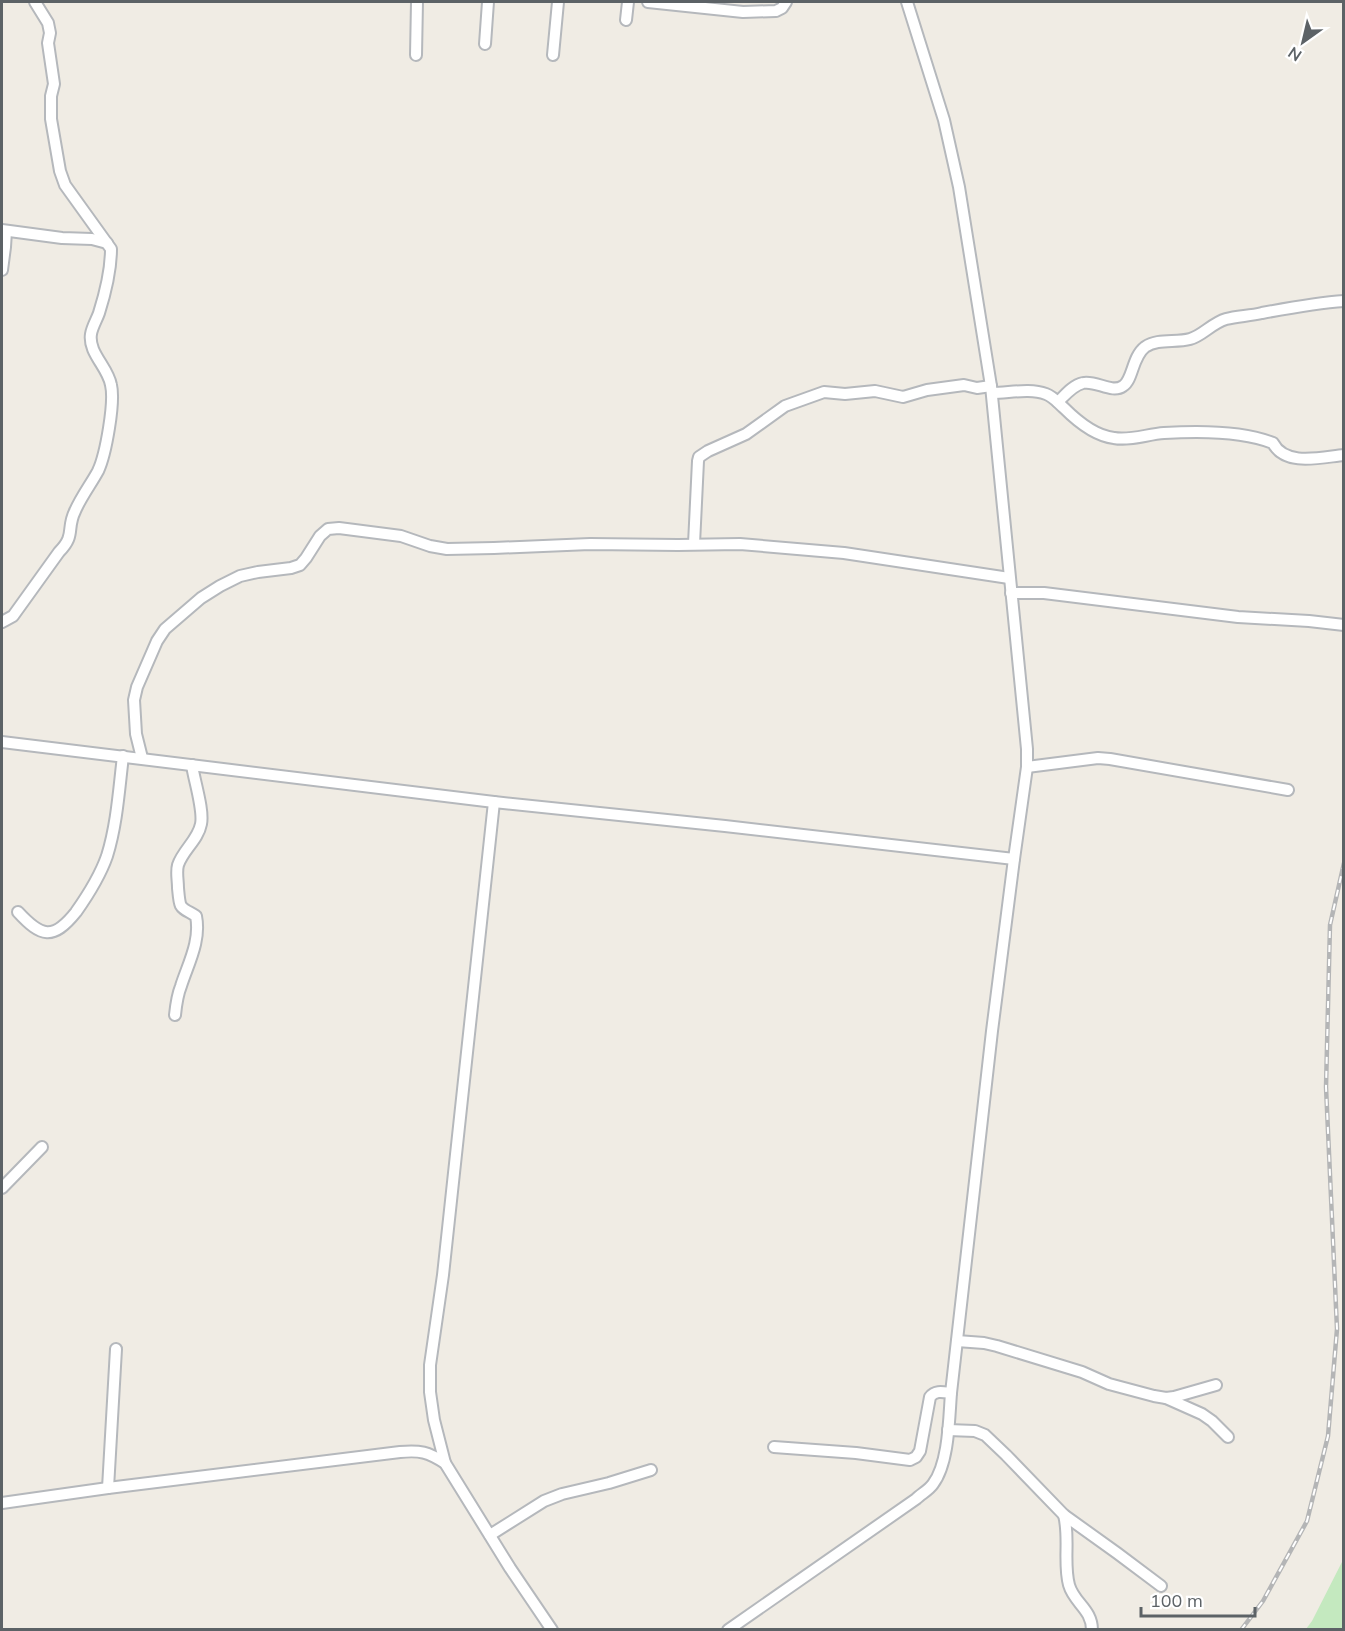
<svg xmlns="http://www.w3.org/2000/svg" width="1345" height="1631" font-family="Mulish,sans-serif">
	<rect width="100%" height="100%" fill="#f0ece4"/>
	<path fill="#c4e9bf" d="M1343,1560V1629H1306L1312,1621Z"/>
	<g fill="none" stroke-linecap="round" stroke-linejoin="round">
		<defs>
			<g id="minor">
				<path d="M648,2L743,12L776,11L782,8L786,2"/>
				<path d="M626,20L628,2"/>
				<path d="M485,44L488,2"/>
				<path d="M416,55L417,2"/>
				<path d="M553,55L558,2"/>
				<path d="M2,230L62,238L92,239L107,243"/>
				<path d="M2,270L5,247L6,231"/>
				<path d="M992,393C1009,393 1030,388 1046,394C1054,397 1058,403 1064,408C1077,421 1096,436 1114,438C1130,441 1148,434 1164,433C1196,431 1243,431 1273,443C1285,467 1322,457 1344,455"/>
				<path d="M1058,402C1065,395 1073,385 1083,383C1096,380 1112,394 1123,386C1133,380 1132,357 1145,347C1158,338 1175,343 1190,339C1202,336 1212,323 1226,319C1237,316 1250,316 1262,313C1289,308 1316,303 1344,301"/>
				<path d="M694,544L698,461L699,457L708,451L746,434L785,406L824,392L845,394L875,391L903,397L927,390L964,385L977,388L991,386"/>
				<path d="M1011,593H1044L1238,617L1309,621L1344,625"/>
				<path d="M2,622L13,616L59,552C76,535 66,529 75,511C81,497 91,484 98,471C106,454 115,402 111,385C108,367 88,353 91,334C92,327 97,319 99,313C105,294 111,268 111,249L65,185L60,171L51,119V96L54,84L48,43L50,33L48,23L35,2"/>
				<path d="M2,742L494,802L725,826L1014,859"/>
				<path d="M142,758L136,734L134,700L137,687L157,641L165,629L201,598L220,586L240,576L258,572L291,568L300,565L306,558L320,536L328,529L339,528L401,536L430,546L447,549L494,548L590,544L678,545L740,544L844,553L1009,578"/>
				<path d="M1027,767L1098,758L1110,759L1288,790"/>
				<path d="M18,912C41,937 53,941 76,912C88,895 100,876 107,856C117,824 119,789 123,756"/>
				<path d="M175,1015C176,1005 177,996 181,986C188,964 201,941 196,916C179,906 180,910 178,888C178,880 176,872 178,865C183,850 198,840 201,824C204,810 194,780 192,765"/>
				<path d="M2,1188L42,1147"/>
				<path d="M957,1341L984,1343L997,1346L1082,1372L1109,1384L1154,1396L1166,1398L1174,1397L1216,1385"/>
				<path d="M1166,1398L1202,1414L1212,1421L1228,1437"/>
				<path d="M948,1430L975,1431L985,1435L1006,1455L1064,1515L1117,1553L1161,1586"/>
				<path d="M774,1447L856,1453L910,1460L916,1457L920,1451L930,1397C935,1390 943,1392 951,1393"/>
				<path d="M445,1463L434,1420L430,1392V1365L443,1275L494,802"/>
				<path d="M108,1488L116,1349"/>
				<path d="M2,1503L108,1488L400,1452C420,1450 428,1452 445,1463L510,1568L552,1630"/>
				<path d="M1064,1515C1070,1538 1063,1563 1069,1585C1074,1603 1092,1609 1092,1630"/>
				<path d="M490,1535L544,1501L562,1494L609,1483L651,1470"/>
				<path d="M728,1630L916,1499C921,1494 929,1490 933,1484C949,1463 949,1418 951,1393L992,1031L1014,859L1027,767V749L991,386L959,187L944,120L907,2"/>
			</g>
		</defs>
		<use href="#minor" stroke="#b5b8bc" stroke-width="14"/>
		<use href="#minor" stroke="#fff" stroke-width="10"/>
		<defs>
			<path id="rail" d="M1241,1630L1263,1601L1307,1521L1328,1436L1337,1329L1326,1087L1330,925L1344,863"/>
		</defs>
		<use href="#rail" stroke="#b4b5b6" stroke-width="4.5"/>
		<use href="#rail" stroke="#fff" stroke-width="2" stroke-dasharray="7" stroke-linecap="butt"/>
	</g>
	<rect width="1345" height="1631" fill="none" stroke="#5c6266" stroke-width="6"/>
	<g transform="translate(1303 42) rotate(214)" stroke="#ffffff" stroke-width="4.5" paint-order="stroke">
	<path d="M0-4.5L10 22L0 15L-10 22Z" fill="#5c6266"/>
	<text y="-9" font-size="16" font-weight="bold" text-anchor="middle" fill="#5c6266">N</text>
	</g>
	<path d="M1141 1607v9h114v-9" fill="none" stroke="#5c6266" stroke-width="3"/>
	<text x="1150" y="1607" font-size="18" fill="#5c6266" stroke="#ffffff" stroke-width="4.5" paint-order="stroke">100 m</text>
</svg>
